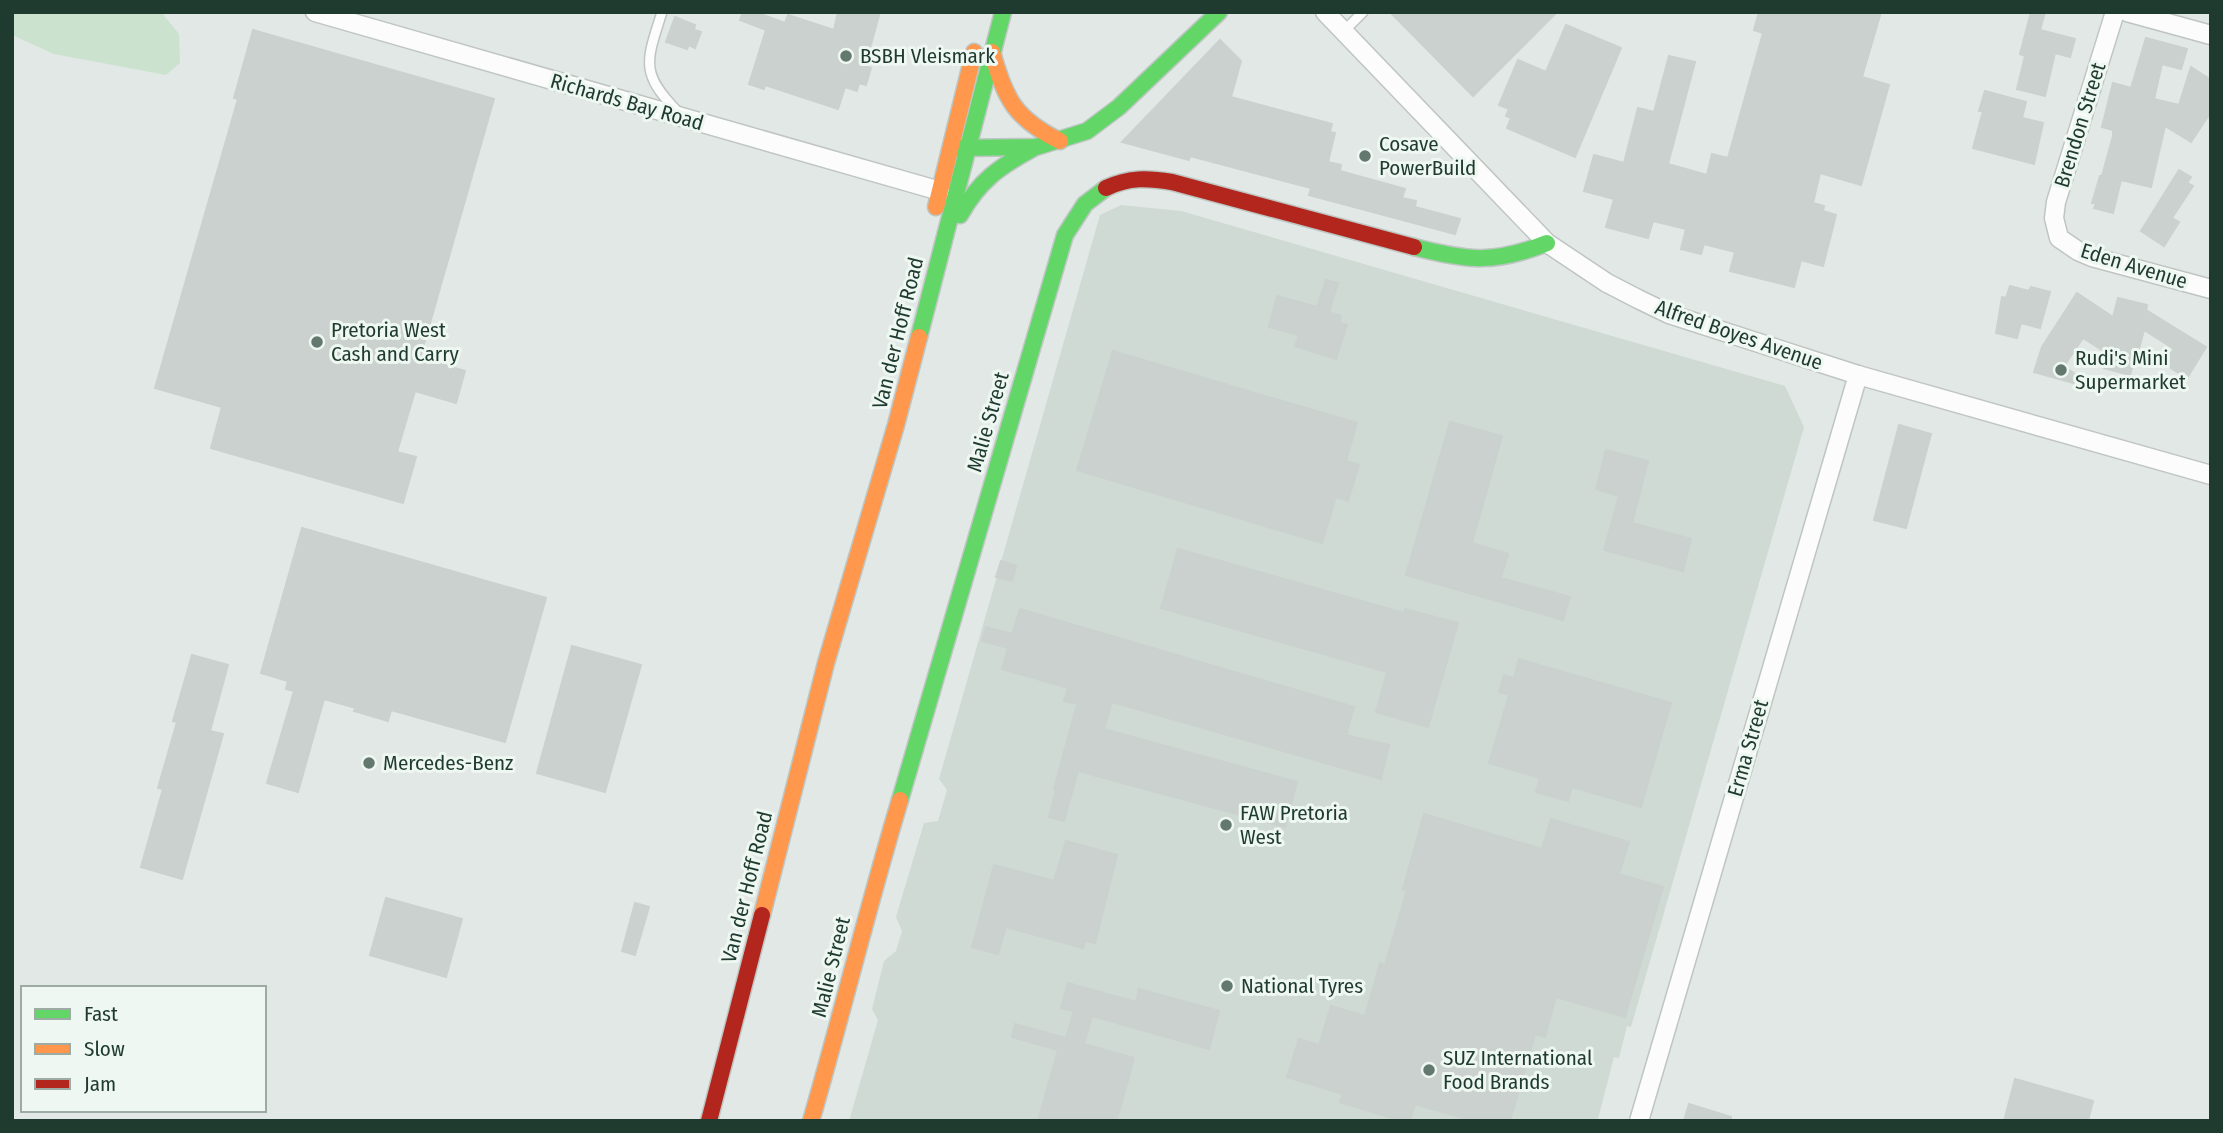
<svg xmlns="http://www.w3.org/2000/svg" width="2223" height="1133" font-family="'Fira Sans Condensed',sans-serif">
	<rect width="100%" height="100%" fill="#e2e8e5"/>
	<path fill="#cfdad4" d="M1121,205L1181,211L1785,386L1804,427L1631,1027L1627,1026L1619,1058L1614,1057L1598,1119L1603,1121H849L878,1020L872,1009L884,961L896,951L902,931L896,917L924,823L938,821L947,790L939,779L1100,215Z"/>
	<path fill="#cae2ce" d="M12,12H161L179,34L180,63L166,75L54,54L12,35Z"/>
	<g fill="#cad1ce" stroke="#cbd1ce" stroke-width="2">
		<path d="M743,12H755L785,23L788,15L834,30L838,12H880L865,66L871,68L866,85L859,83L857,91L845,87L838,109L765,85L764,89L749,84L766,30L740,20Z"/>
		<path d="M1390,12H1557L1473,96Z"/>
		<path d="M1759,12H1881L1862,77L1889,85L1861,185L1820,173L1813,203L1824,206L1823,211L1836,215L1823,266L1801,260L1794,287L1730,271L1735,252L1704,244L1701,254L1681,249L1686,229L1653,221L1648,238L1606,227L1614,199L1584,191L1594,155L1624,163L1638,108L1654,112L1669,56L1695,62L1668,164L1707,175L1712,154L1728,158L1763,33L1754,30Z"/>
		<path d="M2031,12H2045L2040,30L2075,39L2070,57L2055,53L2045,96L2017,89L2025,56L2020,54Z"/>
		<path d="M675,17L695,25L694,30L701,32L695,48L689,45L687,49L666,42Z"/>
		<path d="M1566,25L1621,48L1575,157L1507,128L1511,118L1506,116L1509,109L1499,105L1518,60L1546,72Z"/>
		<path d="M253,30L494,99L420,358L465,371L456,403L415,391L397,452L416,457L403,503L211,448L222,407L155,388L238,99L234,98Z"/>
		<path d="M2146,38L2187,49L2181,69L2162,64L2154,99L2179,105L2191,67L2211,80V112L2191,142L2165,126L2151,187L2121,180L2113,213L2094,208L2096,203H2092L2100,176H2102L2113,136V130L2102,127L2113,83L2131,88Z"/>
		<path d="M1220,40L1241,61L1231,97L1332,124L1330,132L1335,133L1328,162L1341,165L1340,171L1405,189L1402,198L1416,201L1415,207L1460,219L1455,234L1309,195L1311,188L1190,156L1189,160L1122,142Z"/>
		<path d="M1985,91L2026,102L2022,118L2043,123L2034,164L1973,148L1983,111H1979Z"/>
		<path d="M2179,170L2191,177L2187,183L2193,186L2172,218L2179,222L2164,246L2141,231Z"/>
		<path d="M1326,280L1338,283L1329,312L1341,316L1339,323L1347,325L1336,359L1295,346L1299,335L1269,327L1277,296L1317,307Z"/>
		<path d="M2010,286L2029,291L2031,287L2050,292L2040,328L2021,323L2017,338L1996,333L2002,297L2006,298Z"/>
		<path d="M2077,293L2113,317L2118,298L2147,305L2146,310L2206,347L2187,378L2171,368L2168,357L2174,349L2144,330L2135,364H2133L2130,375L2104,368L2106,363L2102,362L2105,352L2083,338L2064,366L2095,389L2034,372L2042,347Z"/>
		<path d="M1113,351L1357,423L1346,461L1359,465L1348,501L1336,497L1322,543L1077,470Z"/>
		<path d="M1450,422L1502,436L1472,543L1508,554L1501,578L1570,597L1563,620L1406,575Z"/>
		<path d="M1899,425L1931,434L1906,528L1874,520Z"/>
		<path d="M1606,450L1648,461L1632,523L1691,539L1683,571L1604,550L1619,496L1596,489Z"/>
		<path d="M302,528L546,598L505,742L391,710L388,721L354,711L356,708L324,699L298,792L267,783L294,691L286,689L288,681L261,673Z"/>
		<path d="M1178,549L1404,613L1405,609L1458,623L1428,727L1376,712L1387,672L1161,608Z"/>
		<path d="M1001,561L1016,566L1012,581L996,577Z"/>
		<path d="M1020,609L1354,707L1346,735L1389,745L1381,779L1112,702L1104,729L1297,782L1285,827L1078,771L1064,821L1049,817L1056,790L1054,789L1077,704L1064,701L1068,688L1002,669L1008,648L982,641L986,627L1012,634Z"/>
		<path d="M572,646L641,665L605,792L537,773Z"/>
		<path d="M192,655L228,665L210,731L223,734L182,879L141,867L163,789L158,788L177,722L173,721Z"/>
		<path d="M1519,659L1671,703L1641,807L1572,787L1568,801L1536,792L1540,778L1489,763L1509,695L1499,692L1504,675L1514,678Z"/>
		<path d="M1424,814L1542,849L1551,819L1629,842L1619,874L1663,887L1625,1017L1556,997L1545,1037L1535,1034L1510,1121H1473L1415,1104L1410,1121H1402L1340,1102L1343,1094L1287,1077L1299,1039L1319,1045L1331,1006L1365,1016L1380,963L1385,965L1407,890L1403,889Z"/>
		<path d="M1066,841L1117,855L1095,943L1085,941L1083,948L1006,927L998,954L972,947L994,865L1054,881Z"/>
		<path d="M386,898L462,919L446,977L370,955Z"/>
		<path d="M635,903L649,907L635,955L622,951Z"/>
		<path d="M1068,983L1136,1002L1139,989L1219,1011L1209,1049L1092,1016L1084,1044L1134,1058L1117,1120L1108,1117L1107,1121H1038L1058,1050L1012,1037L1015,1024L1066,1038L1074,1011L1061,1008Z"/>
		<path d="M2015,1079L2093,1101L2088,1121H2004Z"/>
		<path d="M1689,1104L1731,1117V1121H1684Z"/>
	</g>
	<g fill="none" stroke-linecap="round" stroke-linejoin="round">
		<defs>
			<g id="lane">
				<path d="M662,12C647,60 639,72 677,111"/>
				<path d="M1343,32L1363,12"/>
			</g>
			<g id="street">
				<path d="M315,12L940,191"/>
				<path d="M1325,12L1547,243L1607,283L1638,299L1669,314L1858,375L2211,475"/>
				<path d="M2115,12L2056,202L2054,218L2059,238L2078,251L2092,257L2211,289"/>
				<path d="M2127,12L2211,35"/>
				<path d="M1639,1121L1858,375"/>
			</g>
			<g id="fast">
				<path d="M953,148L1036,147L1087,131L1119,107L1219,12"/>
				<path d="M960,215C979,181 999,167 1032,149"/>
				<path d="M1414,247C1468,261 1495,264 1547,243"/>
				<path d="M919,337L1003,12"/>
				<path d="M900,800L1065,235L1085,204L1106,188"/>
			</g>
			<g id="slow">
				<path d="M992,52C1005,99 1015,119 1060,141"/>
				<path d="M936,207L974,52"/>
				<path d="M762,915L826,663L896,425L919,337"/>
				<path d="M811,1121C842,1014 868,906 900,800"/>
			</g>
			<g id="jam">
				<path d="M1106,188C1129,177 1148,178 1172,182L1414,247"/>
				<path d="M709,1121L762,915"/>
			</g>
		</defs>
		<use href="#lane" stroke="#bfc5c2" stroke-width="12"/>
		<use href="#street" stroke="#bfc5c2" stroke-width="21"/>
		<use href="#fast" stroke="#bdc6c2" stroke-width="19"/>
		<use href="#slow" stroke="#bdc6c2" stroke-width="19"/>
		<use href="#jam" stroke="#bdc6c2" stroke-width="19"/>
		<use href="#lane" stroke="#fbfcfb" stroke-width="9"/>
		<use href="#street" stroke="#fbfcfb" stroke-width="18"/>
		<use href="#fast" stroke="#63d668" stroke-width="16"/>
		<use href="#slow" stroke="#ff974d" stroke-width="16"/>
		<use href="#jam" stroke="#b3261e" stroke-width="16"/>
	</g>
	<g fill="#63786f" stroke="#eff7f2" stroke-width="2.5">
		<circle cx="846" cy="56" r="7"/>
		<circle cx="1365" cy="156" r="7"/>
		<circle cx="317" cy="342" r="7"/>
		<circle cx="2061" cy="370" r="7"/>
		<circle cx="369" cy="763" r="7"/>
		<circle cx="1226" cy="825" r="7"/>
		<circle cx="1227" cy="986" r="7"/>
		<circle cx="1429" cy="1070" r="7"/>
	</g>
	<g text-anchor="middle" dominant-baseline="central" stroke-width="6" stroke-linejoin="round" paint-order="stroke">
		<g font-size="21" fill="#1f3b30" stroke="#eff7f2" text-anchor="start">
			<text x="860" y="56">BSBH Vleismark</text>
			<text x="1379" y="144">Cosave<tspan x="1379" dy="24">PowerBuild</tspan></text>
			<text x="331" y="330">Pretoria West<tspan x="331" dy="24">Cash and Carry</tspan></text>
			<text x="2075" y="358">Rudi's Mini<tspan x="2075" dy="24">Supermarket</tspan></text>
			<text x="383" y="763">Mercedes-Benz</text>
			<text x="1240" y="813">FAW Pretoria<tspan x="1240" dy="24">West</tspan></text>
			<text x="1241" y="986">National Tyres</text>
			<text x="1443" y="1058">SUZ International<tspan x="1443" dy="24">Food Brands</tspan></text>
		</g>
		<g font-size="21" fill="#1f3b30" stroke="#eff7f2">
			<text transform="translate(627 102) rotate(16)">Richards Bay Road</text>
			<text transform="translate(2080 125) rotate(-73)">Brendon Street</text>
			<text transform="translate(2134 266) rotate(17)">Eden Avenue</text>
			<text transform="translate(898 333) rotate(-76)">Van der Hoff Road</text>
			<text transform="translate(1739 335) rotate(19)">Alfred Boyes Avenue</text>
			<text transform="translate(988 422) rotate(-74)">Malie Street</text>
			<text transform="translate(1748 748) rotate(-74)">Erma Street</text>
			<text transform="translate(747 887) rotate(-76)">Van der Hoff Road</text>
			<text transform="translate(831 967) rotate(-76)">Malie Street</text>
		</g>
	</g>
	<rect width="2223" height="1133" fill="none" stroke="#1f3b30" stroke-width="28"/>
	<rect x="21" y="986" width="245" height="126" fill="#eff7f2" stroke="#9caca4" stroke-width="2"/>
	<rect x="35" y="1009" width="35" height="10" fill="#63d668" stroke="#9caca4" stroke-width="2"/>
	<text x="84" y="1021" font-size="21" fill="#1f3b30">Fast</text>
	<rect x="35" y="1044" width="35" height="10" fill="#ff974d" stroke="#9caca4" stroke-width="2"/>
	<text x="84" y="1056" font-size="21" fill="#1f3b30">Slow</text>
	<rect x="35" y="1079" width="35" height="10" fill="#b3261e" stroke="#9caca4" stroke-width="2"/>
	<text x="84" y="1091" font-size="21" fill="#1f3b30">Jam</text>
</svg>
